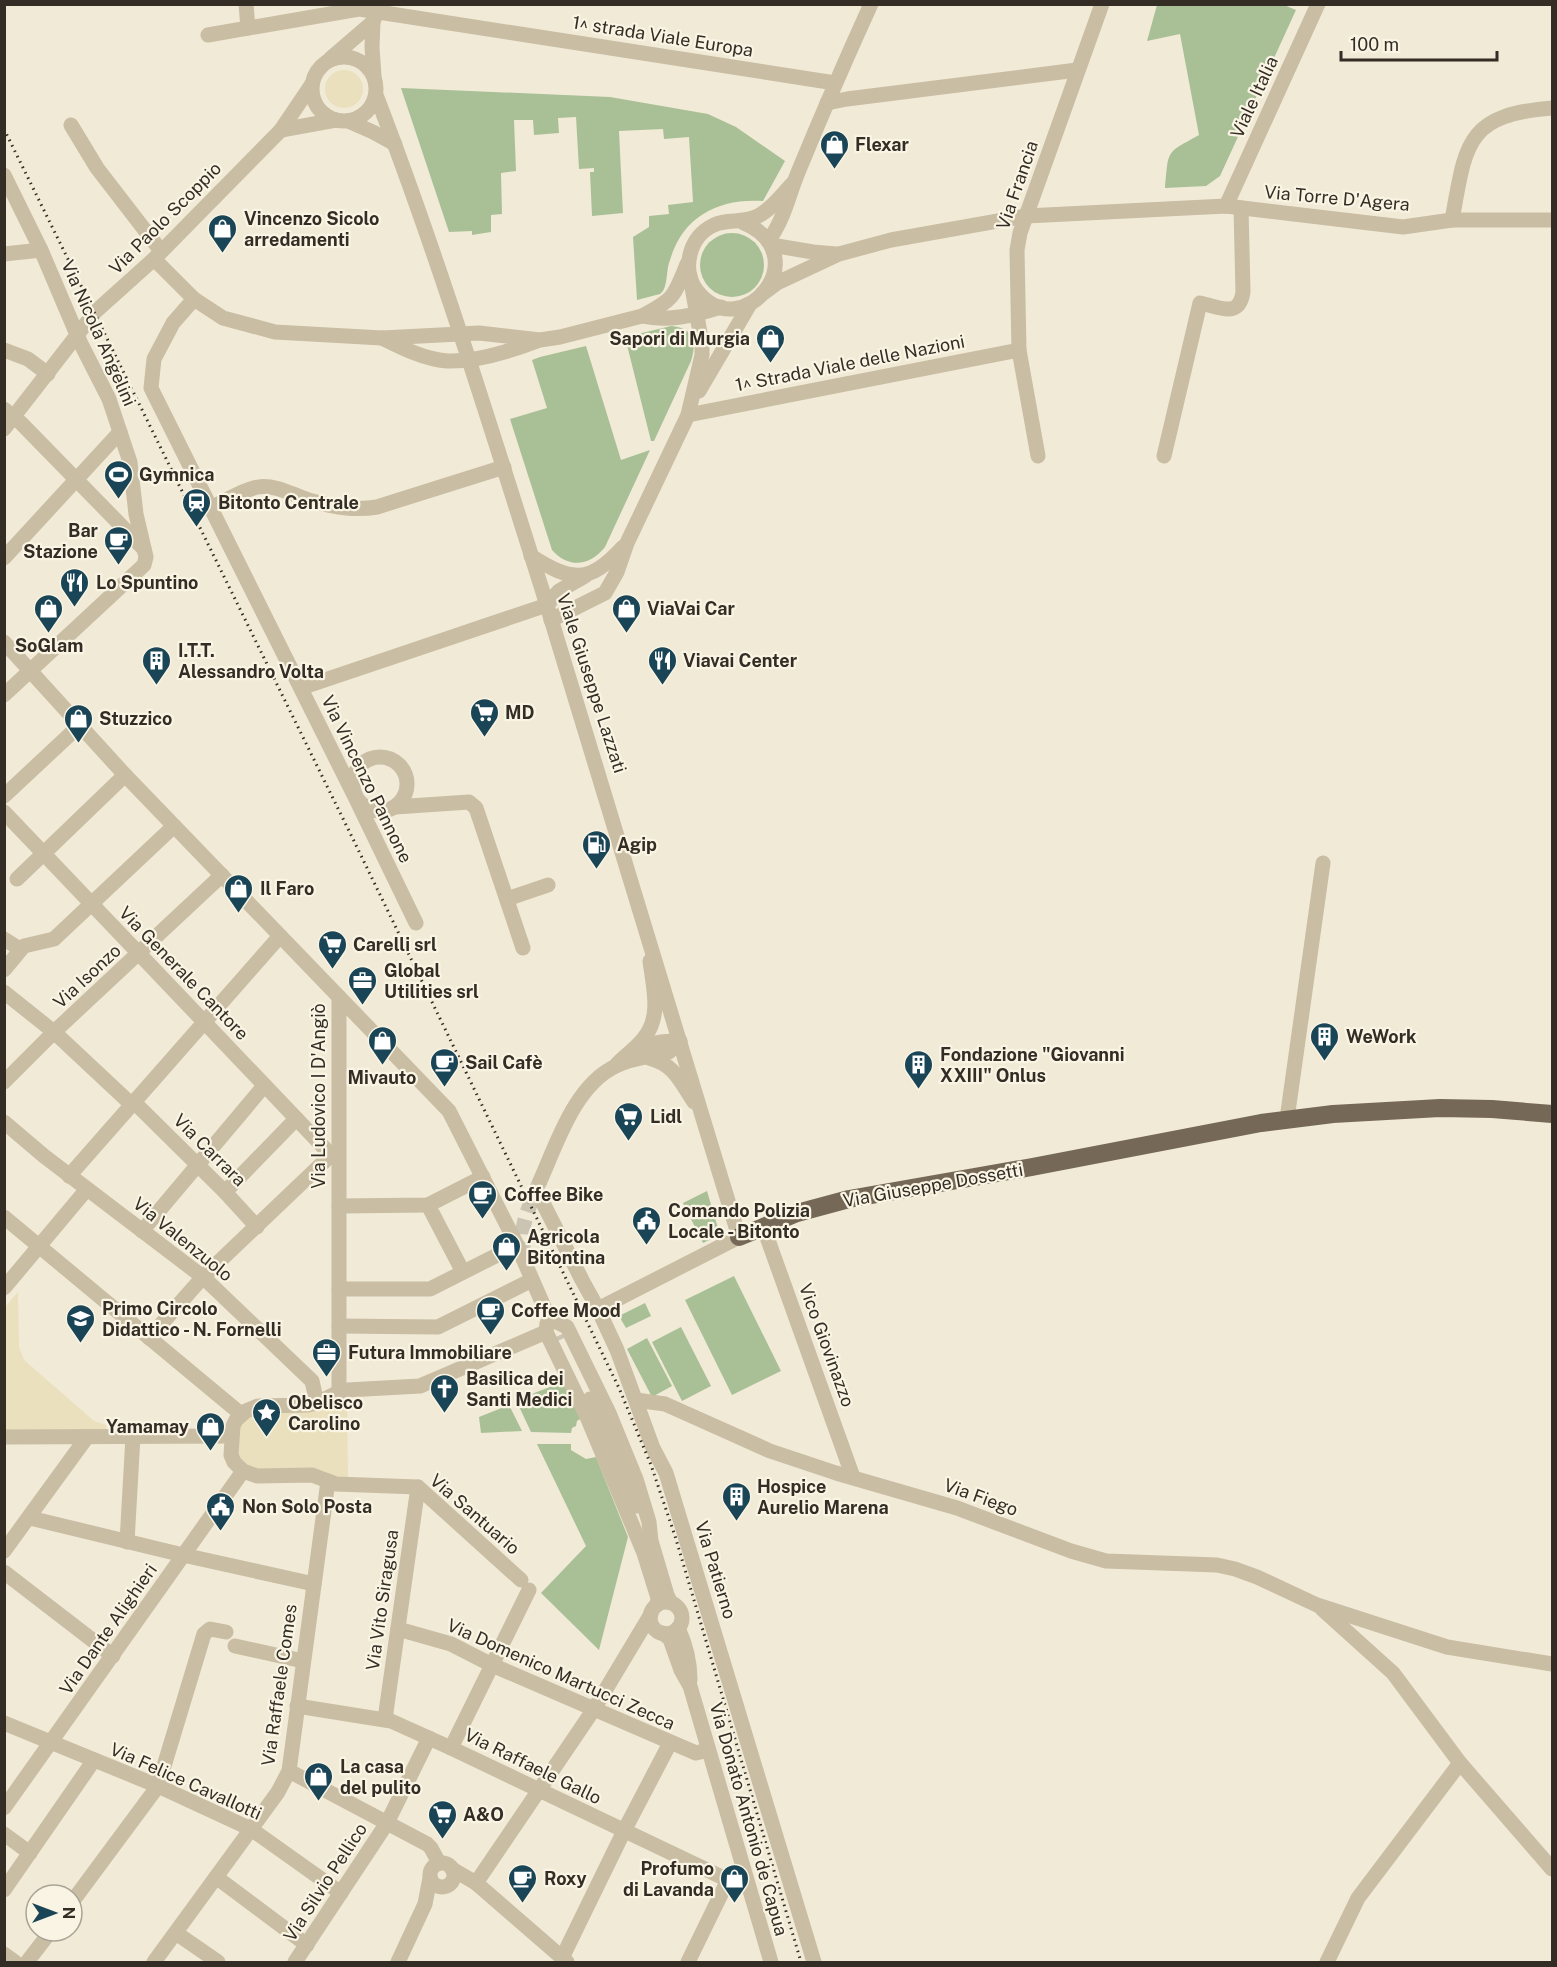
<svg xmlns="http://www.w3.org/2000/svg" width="1557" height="1967" font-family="'Public Sans',sans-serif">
	<rect width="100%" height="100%" fill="#f1ead7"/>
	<g fill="#a9c097">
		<path d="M1284,5L1296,10L1220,176L1206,186L1165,188C1169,149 1165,154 1199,135L1180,34L1147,41L1157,5Z"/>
		<path d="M401,88L610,97L708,114L736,127L785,161L763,201C719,198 683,216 670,260C666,270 668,282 663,291L660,294L637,300L633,237L649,227V216L669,214L668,205L693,202L689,137L664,139L663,129L619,131L623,213L592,216L590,172H594V168L579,169L576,117L558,118L559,133L534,135L533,120H514L516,171L501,173L502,214L491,215V232L472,235V231L449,232Z"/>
		<circle cx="732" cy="265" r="32"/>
		<path d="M671,326C694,328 697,342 691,361L654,441H651L625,337Z"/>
		<path d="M586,346L621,460L650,450L605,547C590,566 569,569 552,550L510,419L547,408L532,360L540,357Z"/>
		<path d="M707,1191L720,1235L703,1243L683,1203Z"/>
		<path d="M734,1276L781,1371L732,1395L685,1300Z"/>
		<path d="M645,1303L651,1316L626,1328L619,1316Z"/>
		<path d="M681,1327L711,1386L682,1401L652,1342Z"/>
		<path d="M647,1338L672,1386L652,1397L627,1349Z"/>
		<path d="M563,1382L582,1418L577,1421L576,1426L572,1428L571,1433L531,1432L516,1400Z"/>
		<path d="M509,1405L522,1431L481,1433L479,1417Z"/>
		<path d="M537,1444H571V1450L586,1459L596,1457L628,1537L599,1650L541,1593L586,1546Z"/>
	</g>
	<g fill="#eae0bd">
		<circle cx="344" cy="89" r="19"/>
		<path d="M18,1292L19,1347L24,1360L94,1421L106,1425V1437H5V1307Z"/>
		<path d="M347,1390L348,1484L243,1471L231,1436L241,1414L307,1405Z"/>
	</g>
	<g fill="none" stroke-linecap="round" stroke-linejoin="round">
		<g stroke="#cbc4b3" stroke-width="15" stroke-dasharray="15 8" stroke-linecap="butt">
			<path d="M525,1257C517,1229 529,1207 540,1181"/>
			<path d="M551,1314L562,1339"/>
		</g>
		<g stroke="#c9bda3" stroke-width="15">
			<path d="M246,4L248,28"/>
			<path d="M208,35L359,9L835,83"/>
			<circle cx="344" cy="89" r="32"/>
			<path d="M330,59L373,22"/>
			<path d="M374,76L372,47L373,22L380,4"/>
			<path d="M376,95C438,256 489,422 541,586C609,803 675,1020 739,1237L598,1309"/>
			<path d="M827,103L847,99L1077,70"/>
			<path d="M348,121L373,132L395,144"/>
			<path d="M71,125L97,168L161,251"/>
			<path d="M281,130L336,120"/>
			<path d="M4,175L41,250L81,344L109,399L130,462L136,514L146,557L144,565L4,695"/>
			<path d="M1226,206L1318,4"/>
			<path d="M1452,220C1466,144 1465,115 1552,108"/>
			<path d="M742,222C820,254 742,348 697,291C681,270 689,236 714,225C728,218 742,224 758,216C772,209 783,193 794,182"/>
			<path d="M768,241C784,221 789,193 799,170C822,114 846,59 871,4"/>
			<path d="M771,245L813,252L836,254"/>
			<path d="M4,254L41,250"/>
			<path d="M154,259L194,299L223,318L275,332L382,338L479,333L540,340L560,337L642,316C669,322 695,315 721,307"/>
			<path d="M765,292L777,283L839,254L891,240L1026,216L1226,206L1403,227L1452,220H1552"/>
			<path d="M194,299L173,323L154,359L151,388L355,797L416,923"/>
			<path d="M642,316C674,299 674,297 687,264"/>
			<path d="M382,338C402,348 424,359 447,361C476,362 511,351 537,341"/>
			<path d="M4,350L28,359L48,374"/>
			<path d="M699,391L750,304"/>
			<path d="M4,409L21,423L144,549"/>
			<path d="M688,415L1019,350"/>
			<path d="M4,429L95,312L154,259L281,130L312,84"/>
			<path d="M1038,456L1019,350L1017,250L1020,233L1102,4"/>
			<path d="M1164,456L1200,303C1220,307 1239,319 1243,292L1241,208"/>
			<path d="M211,508C225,501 242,490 258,487C276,484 295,496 312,501C334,507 355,511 377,507L504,467"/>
			<path d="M531,556C572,582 589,584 623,547"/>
			<path d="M4,558L120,432"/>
			<path d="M551,620L605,593L617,572L627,543L688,415L702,355V344L690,276"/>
			<path d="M4,642L125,775L449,1111L517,1245L549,1318"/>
			<path d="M301,688L547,605L559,591L585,576"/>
			<circle cx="380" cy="784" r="27"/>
			<path d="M4,796L80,725"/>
			<path d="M395,807L469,802L476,808L523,948"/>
			<path d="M4,812L331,1155H338"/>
			<path d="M17,879L125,775"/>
			<path d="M507,899L548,885"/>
			<path d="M4,939L20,949"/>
			<path d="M4,970L24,946L54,939L174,826"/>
			<path d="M4,992L54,1032L131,1104"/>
			<path d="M339,997V1392"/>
			<path d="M635,1052C649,1042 664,1041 680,1041"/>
			<path d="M649,1058C675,1065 680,1081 694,1102"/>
			<path d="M617,1064C626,1055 637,1047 644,1038C662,1016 653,987 650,961"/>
			<path d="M4,1082L54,1032L222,875"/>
			<path d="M133,1101L225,1192L257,1227"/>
			<path d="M1287,1119L1323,863"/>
			<path d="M4,1122L44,1156L203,1277L312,1381L317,1403"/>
			<path d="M69,1176L280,936"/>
			<path d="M540,1181C557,1143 575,1085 616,1066C629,1059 647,1057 661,1054L669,1052L680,1041"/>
			<path d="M225,1192L296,1119"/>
			<path d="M543,1203L582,1280L598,1309L617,1350L653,1448L666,1473L814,1962"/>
			<path d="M428,1205L463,1272"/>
			<path d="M339,1206L428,1205L483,1177"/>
			<path d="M4,1217L241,1414"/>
			<path d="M763,1226L853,1477"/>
			<path d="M142,1231L264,1086"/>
			<path d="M4,1288L87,1189"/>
			<path d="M339,1289H430L517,1245"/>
			<path d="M549,1318L567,1327L609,1413L636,1479L649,1522L651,1541L667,1595L671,1603"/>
			<path d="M547,1323L546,1332L588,1419L644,1553L658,1598L657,1605"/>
			<path d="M339,1326L438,1327L532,1280"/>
			<path d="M149,1338L203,1277L331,1155"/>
			<path d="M590,1399L636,1506"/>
			<path d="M636,1400L665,1404L770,1451L836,1473L957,1508L1071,1551L1106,1561L1217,1565L1235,1569L1257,1577L1317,1605L1447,1647L1552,1664"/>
			<path d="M4,1437L231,1436"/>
			<path d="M30,1518L183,1555L314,1584"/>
			<path d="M127,1542L133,1436"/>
			<path d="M4,1551L87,1437"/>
			<path d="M4,1572L113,1656"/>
			<path d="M521,1580L418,1487L336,1484L312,1475L257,1476L243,1471L234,1462L231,1455L233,1426L236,1420L246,1411L258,1406L308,1405L317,1403L339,1392L347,1390L420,1386L546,1332"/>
			<circle cx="666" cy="1618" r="16"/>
			<path d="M1322,1609L1393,1673L1460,1763L1552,1869"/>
			<path d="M678,1628C686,1645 690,1661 690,1680"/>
			<path d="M398,1629L451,1644L492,1665L696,1753L708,1750"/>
			<path d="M663,1633L670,1639L681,1670L690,1686L771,1962"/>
			<path d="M235,1646L303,1661"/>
			<path d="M297,1706L391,1721L451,1748L728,1880L744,1876"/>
			<path d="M385,1719L418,1487"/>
			<path d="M4,1723L158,1786L251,1829L341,1893"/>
			<path d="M451,1748L529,1590"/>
			<path d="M289,1771L427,1844L431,1848L439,1863"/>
			<path d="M4,1808L243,1471"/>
			<path d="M4,1834L30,1853"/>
			<circle cx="442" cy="1875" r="12"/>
			<path d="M452,1869L476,1883L567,1962"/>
			<path d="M216,1877L307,1945"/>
			<path d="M476,1883L594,1709L651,1614"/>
			<path d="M4,1890L94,1760"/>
			<path d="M72,1902L158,1786L204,1634L210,1629L226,1632"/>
			<path d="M176,1933L218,1962"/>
			<path d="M4,1954L15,1962"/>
			<path d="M562,1958L624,1831L670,1743"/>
			<path d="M27,1962L51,1931"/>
			<path d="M154,1962L278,1792L289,1771L328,1481"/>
			<path d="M295,1962L387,1823L429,1738"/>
			<path d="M398,1962L425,1904L430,1878"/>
			<path d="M688,1962L728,1880"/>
			<path d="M1327,1962L1358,1898L1460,1763"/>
		</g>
		<path stroke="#766856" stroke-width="18" d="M739,1237L797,1213L849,1199L1032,1167L1261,1123L1333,1114L1440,1108L1492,1109L1552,1114"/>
		<path stroke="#342d25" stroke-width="3" stroke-dasharray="1.5 4.5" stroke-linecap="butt" d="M4,129L353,839L619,1388L651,1465L675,1536L801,1962"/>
	</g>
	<defs>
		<symbol id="shop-pin" viewBox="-11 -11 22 30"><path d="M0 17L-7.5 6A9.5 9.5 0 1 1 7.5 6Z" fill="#1a4556" stroke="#f9f4e3"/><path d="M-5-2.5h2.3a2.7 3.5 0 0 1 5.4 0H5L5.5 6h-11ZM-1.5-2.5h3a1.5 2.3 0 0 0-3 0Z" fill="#fff"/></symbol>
		<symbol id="stadium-pin" viewBox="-11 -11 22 30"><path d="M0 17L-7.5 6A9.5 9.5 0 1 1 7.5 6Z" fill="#1a4556" stroke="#f9f4e3"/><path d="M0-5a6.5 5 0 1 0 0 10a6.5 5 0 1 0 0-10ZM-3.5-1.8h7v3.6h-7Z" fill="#fff"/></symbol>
		<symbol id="station-pin" viewBox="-11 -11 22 30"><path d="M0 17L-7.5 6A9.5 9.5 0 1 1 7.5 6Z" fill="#1a4556" stroke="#f9f4e3"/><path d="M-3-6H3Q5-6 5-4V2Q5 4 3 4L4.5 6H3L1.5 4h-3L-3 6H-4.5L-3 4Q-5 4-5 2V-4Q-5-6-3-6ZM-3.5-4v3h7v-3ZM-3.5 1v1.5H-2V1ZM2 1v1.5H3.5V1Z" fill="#fff"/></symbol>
		<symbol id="cafe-pin" viewBox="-11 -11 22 30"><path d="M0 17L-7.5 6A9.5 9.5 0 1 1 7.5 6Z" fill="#1a4556" stroke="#f9f4e3"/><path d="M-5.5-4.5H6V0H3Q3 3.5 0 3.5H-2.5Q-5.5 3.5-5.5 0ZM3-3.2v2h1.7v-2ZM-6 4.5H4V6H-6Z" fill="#fff"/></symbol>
		<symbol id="restaurant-pin" viewBox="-11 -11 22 30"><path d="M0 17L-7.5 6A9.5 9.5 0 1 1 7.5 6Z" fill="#1a4556" stroke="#f9f4e3"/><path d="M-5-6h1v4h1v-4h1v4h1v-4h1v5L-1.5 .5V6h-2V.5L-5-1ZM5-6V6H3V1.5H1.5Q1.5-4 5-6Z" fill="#fff"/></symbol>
		<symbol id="building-pin" viewBox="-11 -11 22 30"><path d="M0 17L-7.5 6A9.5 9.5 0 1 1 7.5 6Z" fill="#1a4556" stroke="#f9f4e3"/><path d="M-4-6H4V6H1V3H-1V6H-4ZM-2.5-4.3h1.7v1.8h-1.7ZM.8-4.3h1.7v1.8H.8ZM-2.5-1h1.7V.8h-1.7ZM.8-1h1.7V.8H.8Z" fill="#fff"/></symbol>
		<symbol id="supermarket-pin" viewBox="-11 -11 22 30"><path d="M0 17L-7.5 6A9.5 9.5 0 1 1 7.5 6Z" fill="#1a4556" stroke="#f9f4e3"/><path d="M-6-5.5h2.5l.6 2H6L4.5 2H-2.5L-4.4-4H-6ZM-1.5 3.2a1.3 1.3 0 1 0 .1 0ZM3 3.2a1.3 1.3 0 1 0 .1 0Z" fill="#fff"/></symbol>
		<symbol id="fuel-pin" viewBox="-11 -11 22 30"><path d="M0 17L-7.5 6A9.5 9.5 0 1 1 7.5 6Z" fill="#1a4556" stroke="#f9f4e3"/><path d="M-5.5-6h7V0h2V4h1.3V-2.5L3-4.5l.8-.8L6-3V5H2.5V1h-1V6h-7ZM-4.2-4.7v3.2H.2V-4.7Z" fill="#fff"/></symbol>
		<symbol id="office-pin" viewBox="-11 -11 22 30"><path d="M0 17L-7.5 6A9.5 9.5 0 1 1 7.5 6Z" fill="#1a4556" stroke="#f9f4e3"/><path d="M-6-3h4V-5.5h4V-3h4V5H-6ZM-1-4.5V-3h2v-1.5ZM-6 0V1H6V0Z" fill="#fff"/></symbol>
		<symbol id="civic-pin" viewBox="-11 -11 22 30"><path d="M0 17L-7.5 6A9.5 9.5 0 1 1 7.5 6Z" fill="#1a4556" stroke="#f9f4e3"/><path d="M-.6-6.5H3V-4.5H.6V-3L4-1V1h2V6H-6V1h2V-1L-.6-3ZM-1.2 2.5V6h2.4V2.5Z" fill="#fff"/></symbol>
		<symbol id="school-pin" viewBox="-11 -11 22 30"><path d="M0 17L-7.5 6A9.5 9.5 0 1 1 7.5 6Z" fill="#1a4556" stroke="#f9f4e3"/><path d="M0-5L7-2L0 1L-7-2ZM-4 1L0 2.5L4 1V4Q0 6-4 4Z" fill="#fff"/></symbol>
		<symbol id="church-pin" viewBox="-11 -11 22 30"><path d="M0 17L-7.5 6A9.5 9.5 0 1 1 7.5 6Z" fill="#1a4556" stroke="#f9f4e3"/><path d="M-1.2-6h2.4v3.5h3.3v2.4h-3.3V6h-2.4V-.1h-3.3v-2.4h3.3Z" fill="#fff"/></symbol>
		<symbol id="sight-pin" viewBox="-11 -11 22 30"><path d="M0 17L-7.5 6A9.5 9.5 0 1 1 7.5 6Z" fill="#1a4556" stroke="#f9f4e3"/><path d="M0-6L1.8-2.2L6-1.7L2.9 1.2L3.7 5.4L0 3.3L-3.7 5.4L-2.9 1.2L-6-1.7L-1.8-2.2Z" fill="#fff"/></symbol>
	</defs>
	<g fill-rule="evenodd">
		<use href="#shop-pin" x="818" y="128" width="33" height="45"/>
		<use href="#shop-pin" x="206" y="212" width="33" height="45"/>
		<use href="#shop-pin" x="754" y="322" width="33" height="45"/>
		<use href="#stadium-pin" x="102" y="458" width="33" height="45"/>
		<use href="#station-pin" x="180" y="486" width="33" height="45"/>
		<use href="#cafe-pin" x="102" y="524" width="33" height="45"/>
		<use href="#restaurant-pin" x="58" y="566" width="33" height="45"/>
		<use href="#shop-pin" x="32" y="592" width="33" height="45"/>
		<use href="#shop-pin" x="610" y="592" width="33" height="45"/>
		<use href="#building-pin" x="140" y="644" width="33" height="45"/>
		<use href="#restaurant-pin" x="646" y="644" width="33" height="45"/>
		<use href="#supermarket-pin" x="468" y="696" width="33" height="45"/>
		<use href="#shop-pin" x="62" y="702" width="33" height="45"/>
		<use href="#fuel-pin" x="580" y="828" width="33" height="45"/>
		<use href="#shop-pin" x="222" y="872" width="33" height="45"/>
		<use href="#supermarket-pin" x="316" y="928" width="33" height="45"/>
		<use href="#office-pin" x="346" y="964" width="33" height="45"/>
		<use href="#building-pin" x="1308" y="1020" width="33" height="45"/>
		<use href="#shop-pin" x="366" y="1024" width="33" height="45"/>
		<use href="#cafe-pin" x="428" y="1046" width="33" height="45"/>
		<use href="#building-pin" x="902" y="1048" width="33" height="45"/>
		<use href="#supermarket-pin" x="612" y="1100" width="33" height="45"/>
		<use href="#cafe-pin" x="466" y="1178" width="33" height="45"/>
		<use href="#civic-pin" x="630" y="1204" width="33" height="45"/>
		<use href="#shop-pin" x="490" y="1230" width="33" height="45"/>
		<use href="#cafe-pin" x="474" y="1294" width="33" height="45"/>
		<use href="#school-pin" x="64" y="1302" width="33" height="45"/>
		<use href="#office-pin" x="310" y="1336" width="33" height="45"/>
		<use href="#church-pin" x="428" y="1372" width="33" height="45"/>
		<use href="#sight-pin" x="250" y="1396" width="33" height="45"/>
		<use href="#shop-pin" x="194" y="1410" width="33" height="45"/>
		<use href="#building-pin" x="720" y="1480" width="33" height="45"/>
		<use href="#civic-pin" x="204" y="1490" width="33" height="45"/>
		<use href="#shop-pin" x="302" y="1760" width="33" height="45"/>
		<use href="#supermarket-pin" x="426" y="1798" width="33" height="45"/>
		<use href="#cafe-pin" x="506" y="1862" width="33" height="45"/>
		<use href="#shop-pin" x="718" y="1862" width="33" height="45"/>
	</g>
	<g text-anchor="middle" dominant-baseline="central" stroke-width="4.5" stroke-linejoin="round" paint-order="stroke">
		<g font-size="18" fill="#342d25" stroke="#f9f4e3">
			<text transform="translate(663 36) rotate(9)">1^ strada Viale Europa</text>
			<text transform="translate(1254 97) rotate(-65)">Viale Italia</text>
			<text transform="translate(1017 185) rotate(-71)">Via Francia</text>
			<text transform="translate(1337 198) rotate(5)">Via Torre D'Agera</text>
			<text transform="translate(165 218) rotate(-45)">Via Paolo Scoppio</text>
			<text transform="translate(99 333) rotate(66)">Via Nicola Angelini</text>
			<text transform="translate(850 363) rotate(-11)">1^ Strada Viale delle Nazioni</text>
			<text transform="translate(592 683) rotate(72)">Viale Giuseppe Lazzati</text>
			<text transform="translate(367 779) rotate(64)">Via Vincenzo Pannone</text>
			<text transform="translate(184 973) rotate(46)">Via Generale Cantore</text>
			<text transform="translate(87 976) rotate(-43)">Via Isonzo</text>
			<text transform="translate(318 1096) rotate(-90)">Via Ludovico I D'Angiò</text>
			<text transform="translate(210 1150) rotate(45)">Via Carrara</text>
			<text transform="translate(933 1185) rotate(-10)">Via Giuseppe Dossetti</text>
			<text transform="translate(183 1239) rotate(39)">Via Valenzuolo</text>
			<text transform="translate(827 1345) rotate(70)">Vico Giovinazzo</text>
			<text transform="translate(981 1497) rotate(20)">Via Fiego</text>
			<text transform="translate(475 1514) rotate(41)">Via Santuario</text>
			<text transform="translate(716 1570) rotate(73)">Via Patierno</text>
			<text transform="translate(382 1600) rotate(-82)">Via Vito Siragusa</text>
			<text transform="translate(108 1629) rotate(-55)">Via Dante Alighieri</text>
			<text transform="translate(561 1674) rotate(24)">Via Domenico Martucci Zecca</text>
			<text transform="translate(279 1685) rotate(-82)">Via Raffaele Comes</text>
			<text transform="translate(533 1766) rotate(26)">Via Raffaele Gallo</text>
			<text transform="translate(186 1781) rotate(24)">Via Felice Cavallotti</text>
			<text transform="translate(749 1819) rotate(74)">Via Donato Antonio de Capua</text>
			<text transform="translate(325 1882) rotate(-57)">Via Silvio Pellico</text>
		</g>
		<g font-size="18" font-weight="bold" fill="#342d25" stroke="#f9f4e3" text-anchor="start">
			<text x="855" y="144">Flexar</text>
			<text x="244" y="218">Vincenzo Sicolo<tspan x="244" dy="21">arredamenti</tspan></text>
			<text x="750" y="338" text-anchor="end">Sapori di Murgia</text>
			<text x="139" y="474">Gymnica</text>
			<text x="218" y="502">Bitonto Centrale</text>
			<text x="98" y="530" text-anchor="end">Bar<tspan x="98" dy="21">Stazione</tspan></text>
			<text x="96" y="582">Lo Spuntino</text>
			<text x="647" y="608">ViaVai Car</text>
			<text x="49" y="645" text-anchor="middle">SoGlam</text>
			<text x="178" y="650">I.T.T.<tspan x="178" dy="21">Alessandro Volta</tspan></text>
			<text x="683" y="660">Viavai Center</text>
			<text x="505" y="712">MD</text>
			<text x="99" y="718">Stuzzico</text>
			<text x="617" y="844">Agip</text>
			<text x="260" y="888">Il Faro</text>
			<text x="353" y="944">Carelli srl</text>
			<text x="384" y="970">Global<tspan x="384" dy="21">Utilities srl</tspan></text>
			<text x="1346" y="1036">WeWork</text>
			<text x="940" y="1054">Fondazione "Giovanni<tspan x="940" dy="21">XXIII" Onlus</tspan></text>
			<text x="465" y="1062">Sail Cafè</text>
			<text x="382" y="1077" text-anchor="middle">Mivauto</text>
			<text x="650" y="1116">Lidl</text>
			<text x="504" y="1194">Coffee Bike</text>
			<text x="668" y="1210">Comando Polizia<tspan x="668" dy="21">Locale - Bitonto</tspan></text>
			<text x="527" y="1236">Agricola<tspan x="527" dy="21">Bitontina</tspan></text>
			<text x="102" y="1308">Primo Circolo<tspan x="102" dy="21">Didattico - N. Fornelli</tspan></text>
			<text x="511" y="1310">Coffee Mood</text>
			<text x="348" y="1352">Futura Immobiliare</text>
			<text x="466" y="1378">Basilica dei<tspan x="466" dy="21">Santi Medici</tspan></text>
			<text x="288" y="1402">Obelisco<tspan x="288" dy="21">Carolino</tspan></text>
			<text x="189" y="1426" text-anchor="end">Yamamay</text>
			<text x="757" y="1486">Hospice<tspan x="757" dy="21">Aurelio Marena</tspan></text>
			<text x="242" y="1506">Non Solo Posta</text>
			<text x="340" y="1766">La casa<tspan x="340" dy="21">del pulito</tspan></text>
			<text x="463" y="1814">A&amp;O</text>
			<text x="714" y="1868" text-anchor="end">Profumo<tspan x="714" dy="21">di Lavanda</tspan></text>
			<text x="544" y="1878">Roxy</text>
		</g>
	</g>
	<rect width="1557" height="1967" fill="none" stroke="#342d25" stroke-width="12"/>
	<g transform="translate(54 1913) rotate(90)"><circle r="28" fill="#f9f4e3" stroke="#aaa497" stroke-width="1.5"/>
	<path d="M0-4.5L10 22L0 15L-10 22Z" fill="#1a4556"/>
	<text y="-9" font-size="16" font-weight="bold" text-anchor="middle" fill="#342d25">N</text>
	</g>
	<path d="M1341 51v9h156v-9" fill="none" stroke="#342d25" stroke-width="3"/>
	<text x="1350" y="51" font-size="18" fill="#342d25" stroke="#f9f4e3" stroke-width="4.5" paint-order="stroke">100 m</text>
</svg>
